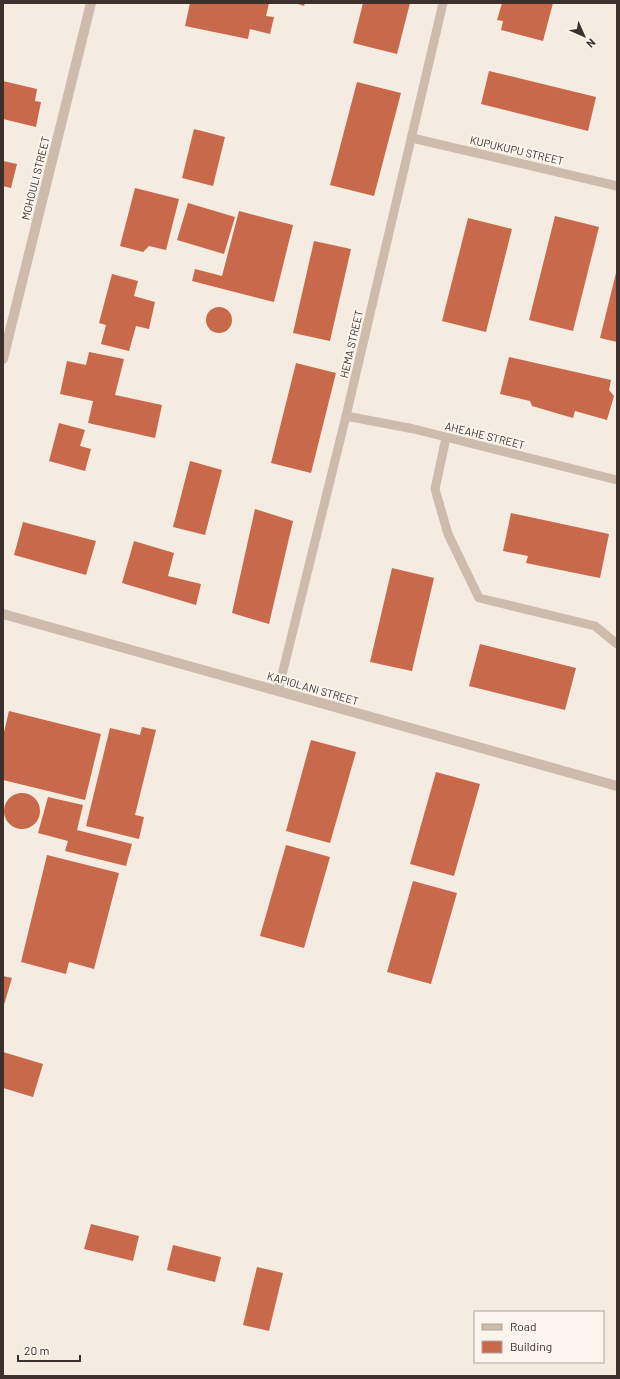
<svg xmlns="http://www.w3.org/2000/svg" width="620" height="1379" font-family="Barlow,sans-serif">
	<rect width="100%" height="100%" fill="#f4ebe1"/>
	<g fill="#c8694b">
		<path d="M190,3H269L266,16L274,17L270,34L250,29L248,39L185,26Z"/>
		<path d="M295,3H305L304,6Z"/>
		<path d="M363,3H410L397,54L353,43Z"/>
		<path d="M502,3H553L543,41L501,30L503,21L497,20Z"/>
		<path d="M489,71L596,97L588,131L481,104Z"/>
		<path d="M3,81L37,89L35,101L41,102L36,127L3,119Z"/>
		<path d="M357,82L401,93L374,196L330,185Z"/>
		<path d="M194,129L225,137L213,186L182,178Z"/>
		<path d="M3,161L17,164L11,188L3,186Z"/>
		<path d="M135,188L179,199L166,250L149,246L143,252L120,246Z"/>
		<path d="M188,203L235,217L224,254L177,240Z"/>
		<path d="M239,211L293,225L274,302L192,281L195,269L222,276Z"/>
		<path d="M555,216L599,227L573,331L529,320Z"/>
		<path d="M468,218L512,229L486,332L442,321Z"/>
		<path d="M314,241L351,249L330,341L293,333Z"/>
		<path d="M616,273H617V342L600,338Z"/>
		<path d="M112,274L138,281L134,296L155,302L149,329L136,326L129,351L101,344L106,325L99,323Z"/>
		<circle cx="219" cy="320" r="13"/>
		<path d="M89,352L124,359L115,395L162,405L155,438L88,423L93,401L60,394L67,361L86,365Z"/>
		<path d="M509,357L611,380L609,390L614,396L607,420L575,411L573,418L532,406L530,401L500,394Z"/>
		<path d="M296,363L336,373L311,473L271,463Z"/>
		<path d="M59,423L85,430L80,446L91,449L85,471L49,461Z"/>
		<path d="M190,461L222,470L205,535L173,527Z"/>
		<path d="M255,509L293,521L269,624L232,613Z"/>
		<path d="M511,513L609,534L600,578L526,563L528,556L503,551Z"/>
		<path d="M23,522L96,541L86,575L14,555Z"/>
		<path d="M134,541L174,553L168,576L201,584L196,605L122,583Z"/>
		<path d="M392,568L434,578L412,671L370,662Z"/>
		<path d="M480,644L576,668L565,710L469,686Z"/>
		<path d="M9,711L101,734L85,800L3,780V736Z"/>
		<path d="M142,727L156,730L135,815L144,817L139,839L86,826L110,728L140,735Z"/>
		<path d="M311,740L356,752L330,843L286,831Z"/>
		<path d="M436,772L480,784L454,876L410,864Z"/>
		<circle cx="22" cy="811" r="18"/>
		<path d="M48,797L83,805L77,830L132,844L126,866L65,851L68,841L38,833Z"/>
		<path d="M286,845L330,857L304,948L260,936Z"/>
		<path d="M47,855L119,873L94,969L69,962L66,974L21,962Z"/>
		<path d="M413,881L457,893L431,984L387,972Z"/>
		<path d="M3,976L12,978L3,1008Z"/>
		<path d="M3,1052L43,1064L33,1097L3,1088Z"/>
		<path d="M91,1224L139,1236L133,1261L84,1249Z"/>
		<path d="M173,1245L221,1257L215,1282L167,1270Z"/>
		<path d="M257,1267L283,1273L269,1331L243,1325Z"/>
	</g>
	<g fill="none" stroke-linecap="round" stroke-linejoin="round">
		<g stroke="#cdbbac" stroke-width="9">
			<path d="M412,138L617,186"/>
			<path d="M346,416L414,429L617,480"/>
			<path d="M446,438L435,489L448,534L479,598L595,626L617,644"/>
			<path d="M278,691L346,416L443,3"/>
		</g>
		<g stroke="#cdbbac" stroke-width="10">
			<path d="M3,359L91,3"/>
			<path d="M3,614L617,786"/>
		</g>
	</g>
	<g text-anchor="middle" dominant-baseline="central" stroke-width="4" stroke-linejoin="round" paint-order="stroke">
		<g font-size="11" fill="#3b302b" stroke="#fbf5ee">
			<text transform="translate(517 150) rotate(13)">KUPUKUPU STREET</text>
			<text transform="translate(35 178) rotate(-76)">MOHOULI STREET</text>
			<text transform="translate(351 344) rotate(-77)">HEMA STREET</text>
			<text transform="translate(485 435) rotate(14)">AHEAHE STREET</text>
			<text transform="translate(313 688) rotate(16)">KAPIOLANI STREET</text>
		</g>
	</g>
	<rect width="620" height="1379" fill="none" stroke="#3b302b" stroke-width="8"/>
	<rect x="474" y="1311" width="130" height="52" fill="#fbf5ee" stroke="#aea6a0"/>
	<rect x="482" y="1324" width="20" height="6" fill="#cdbbac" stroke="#aea6a0"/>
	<text x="510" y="1331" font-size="12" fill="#3b302b">Road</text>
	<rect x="482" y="1341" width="20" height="12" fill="#c8694b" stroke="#aea6a0"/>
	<text x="510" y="1351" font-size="12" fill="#3b302b">Building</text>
	<g transform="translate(584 36) rotate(135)" stroke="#fbf5ee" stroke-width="3" paint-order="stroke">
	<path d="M0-3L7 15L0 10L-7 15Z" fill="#3b302b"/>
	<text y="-6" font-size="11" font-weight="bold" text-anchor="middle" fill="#3b302b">N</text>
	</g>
	<path d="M18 1355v6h62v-6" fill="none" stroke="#3b302b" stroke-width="2"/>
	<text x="24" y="1355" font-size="12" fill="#3b302b" stroke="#fbf5ee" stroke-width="3" paint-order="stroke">20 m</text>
</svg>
